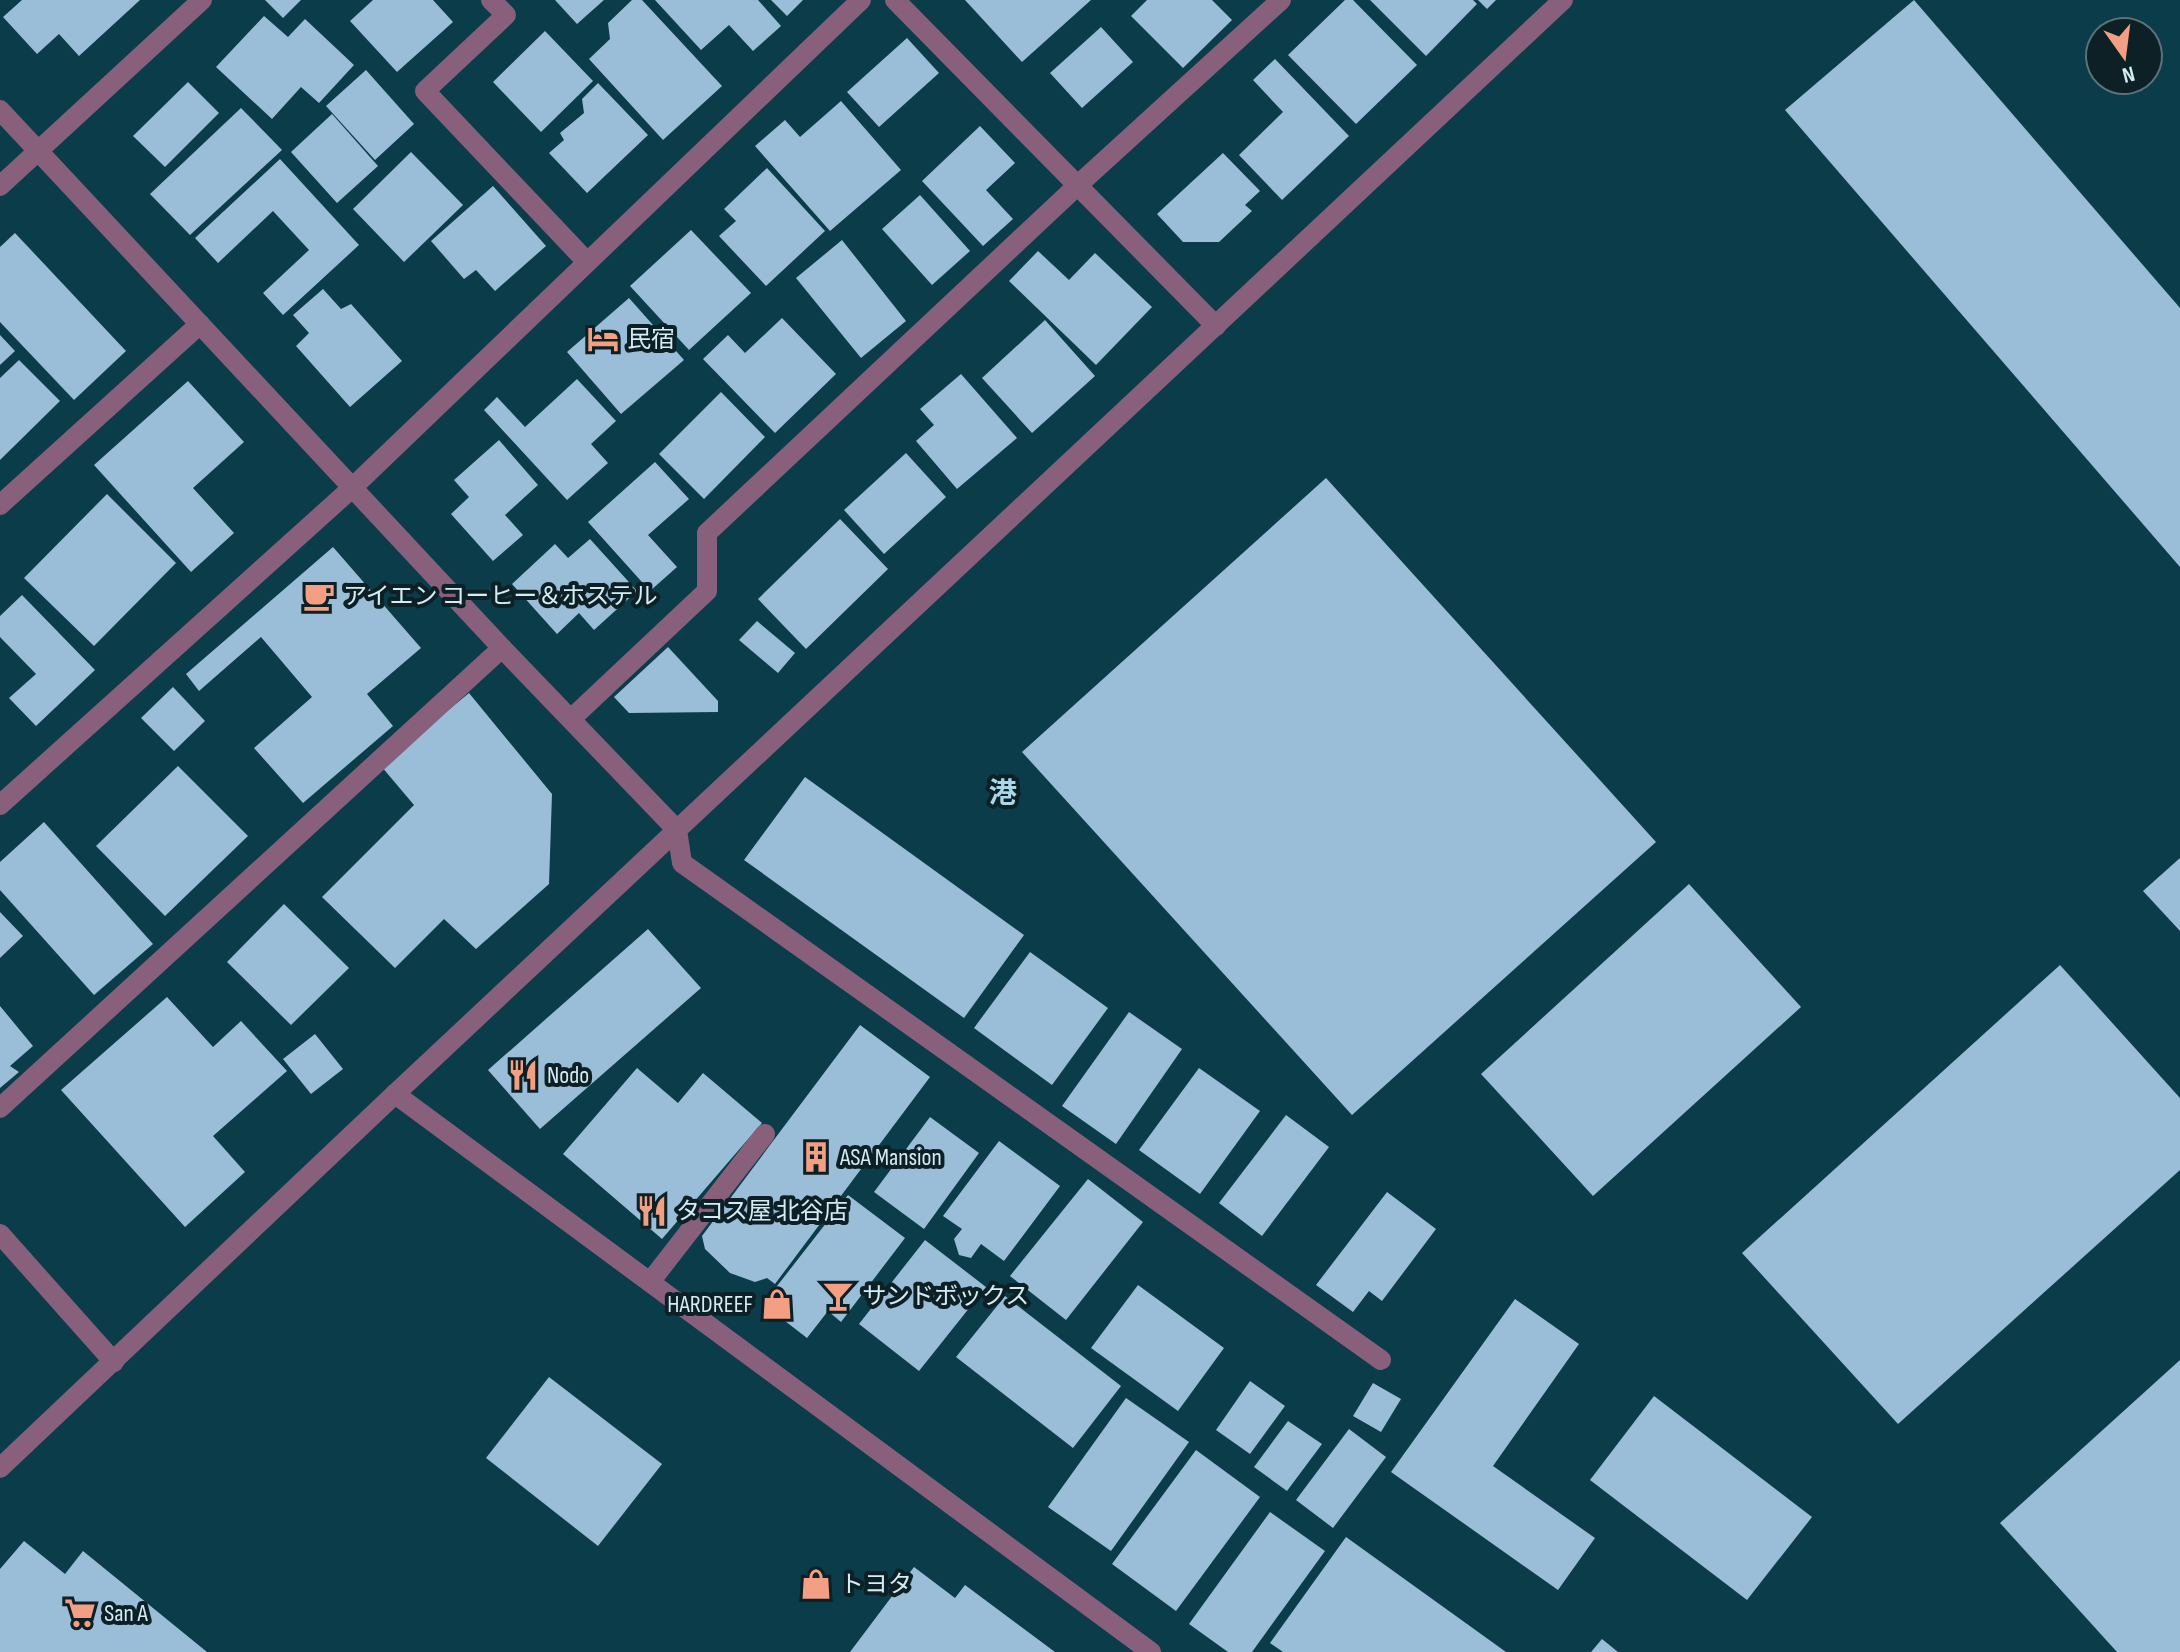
<svg xmlns="http://www.w3.org/2000/svg" width="2180" height="1652" font-family="'Sofia Sans Condensed','Noto Sans JP',sans-serif">
	<rect width="100%" height="100%" fill="#0b3c49"/>
	<g fill="#9abed8">
		<path d="M22,0H140L79,56L59,34L37,54L3,17Z"/>
		<path d="M265,0H301L283,18Z"/>
		<path d="M373,0H433L453,22L397,72L350,21Z"/>
		<path d="M555,0H604L577,24Z"/>
		<path d="M632,0H642L722,86L663,140L589,59L610,39L608,23Z"/>
		<path d="M655,0H758L781,26L753,51L729,25L701,50Z"/>
		<path d="M771,0H803L787,16Z"/>
		<path d="M965,0H1091L1022,62Z"/>
		<path d="M1147,0H1212L1232,20L1183,68L1131,16Z"/>
		<path d="M1345,0H1353L1417,65L1356,124L1288,55Z"/>
		<path d="M1370,0H1473L1477,4L1426,56Z"/>
		<path d="M1478,0H1496L1487,9Z"/>
		<path d="M1914,0L2180,308V567L1785,110Z"/>
		<path d="M264,16L288,37L305,19L354,65L319,103L301,87L272,119L216,67Z"/>
		<path d="M1101,27L1133,62L1082,108L1050,73Z"/>
		<path d="M545,31L593,81L541,132L493,82Z"/>
		<path d="M907,38L939,73L879,127L847,92Z"/>
		<path d="M1275,59L1349,136L1282,200L1239,155L1283,112L1253,80Z"/>
		<path d="M366,70L414,124L375,160L326,106Z"/>
		<path d="M188,82L219,113L165,167L133,136Z"/>
		<path d="M598,83L648,135L587,193L549,153L564,140L560,133L584,113L582,99Z"/>
		<path d="M841,101L901,170L830,231L755,146L785,120L800,137Z"/>
		<path d="M241,108L282,150L190,235L150,194Z"/>
		<path d="M332,114L378,166L337,203L291,152Z"/>
		<path d="M980,126L1015,163L986,190L1013,219L983,246L922,181Z"/>
		<path d="M411,152L463,205L404,262L353,209Z"/>
		<path d="M1223,153L1260,191L1245,205L1252,211L1219,242H1183L1157,214Z"/>
		<path d="M280,159L359,245L283,315L263,293L309,250L273,211L218,263L195,238Z"/>
		<path d="M767,168L825,231L766,286L719,236L736,221L724,209Z"/>
		<path d="M493,186L546,246L495,291L476,270L464,279L431,241Z"/>
		<path d="M920,195L970,251L932,285L882,229Z"/>
		<path d="M691,230L751,293L689,350L630,286Z"/>
		<path d="M15,233L126,351L74,400L0,322V247Z"/>
		<path d="M842,240L906,321L861,358L796,278Z"/>
		<path d="M1038,251L1069,280L1095,253L1152,307L1096,365L1009,281Z"/>
		<path d="M323,289L341,309L351,304L402,361L350,407L296,346L309,333L293,315Z"/>
		<path d="M629,298L684,360L621,414L567,352Z"/>
		<path d="M782,318L836,374L775,433L703,359L728,335L745,353Z"/>
		<path d="M1045,320L1095,376L1032,433L982,378Z"/>
		<path d="M0,335L15,351L0,365Z"/>
		<path d="M19,360L60,401L0,460V378Z"/>
		<path d="M961,374L1017,438L957,489L916,441L934,425L920,409Z"/>
		<path d="M577,379L616,421L591,444L608,463L567,500L484,410L497,397L525,427Z"/>
		<path d="M188,381L244,442L193,488L234,533L191,572L94,465Z"/>
		<path d="M721,392L765,437L704,499L659,454Z"/>
		<path d="M499,440L538,485L505,515L523,535L493,561L451,514L469,497L454,480Z"/>
		<path d="M906,453L946,497L884,554L844,510Z"/>
		<path d="M655,462L689,499L648,535L677,567L650,591L588,522Z"/>
		<path d="M1326,478L1656,842L1352,1115L1022,752Z"/>
		<path d="M107,494L176,563L94,646L24,578Z"/>
		<path d="M840,519L888,569L806,649L758,599Z"/>
		<path d="M590,539L637,591L594,630L579,613L557,634L512,584L555,544L568,558Z"/>
		<path d="M333,547L421,648L367,694L393,726L303,803L254,748L312,697L261,637L199,691L186,674Z"/>
		<path d="M22,595L95,670L36,726L9,698L36,674L0,637V616Z"/>
		<path d="M757,621L795,653L778,673L739,640Z"/>
		<path d="M668,647L718,701V712L629,713L614,697Z"/>
		<path d="M173,687L205,721L174,751L141,718Z"/>
		<path d="M469,693L552,794L549,884L476,949L444,919L395,968L322,897L414,805L381,766Z"/>
		<path d="M178,766L248,836L165,916L96,846Z"/>
		<path d="M805,777L1024,935L964,1018L744,860Z"/>
		<path d="M44,822L153,944L94,995L0,890V862Z"/>
		<path d="M2180,858V931L2143,891Z"/>
		<path d="M1689,884L1801,1007L1593,1196L1481,1074Z"/>
		<path d="M284,904L349,968L291,1025L227,962Z"/>
		<path d="M0,912L23,936L0,958Z"/>
		<path d="M648,929L701,988L540,1129L488,1070Z"/>
		<path d="M1030,952L1108,1008L1052,1085L974,1028Z"/>
		<path d="M2060,965L2180,1098V1170L1898,1424L1742,1253Z"/>
		<path d="M167,997L213,1047L241,1021L287,1071L213,1136L245,1172L185,1227L61,1090Z"/>
		<path d="M0,1006L33,1046L10,1066L19,1072L0,1088Z"/>
		<path d="M1129,1012L1182,1049L1116,1144L1062,1106Z"/>
		<path d="M860,1025L930,1077L775,1284L767,1278L755,1282L730,1273L705,1249L702,1236Z"/>
		<path d="M315,1034L343,1069L311,1094L283,1059Z"/>
		<path d="M637,1068L678,1103L703,1073L762,1123L662,1239L563,1154Z"/>
		<path d="M1199,1068L1260,1111L1200,1194L1139,1150Z"/>
		<path d="M1286,1115L1329,1147L1262,1236L1219,1203Z"/>
		<path d="M930,1117L979,1153L924,1229L874,1192Z"/>
		<path d="M999,1141L1060,1186L1004,1261L981,1244L971,1258L959,1255L954,1239L962,1229L943,1216Z"/>
		<path d="M1088,1179L1143,1222L1066,1320L1010,1276Z"/>
		<path d="M1387,1192L1436,1229L1382,1301L1369,1291L1353,1312L1316,1285Z"/>
		<path d="M848,1195L905,1238L841,1322L828,1311L807,1338L763,1304Z"/>
		<path d="M925,1240L986,1287L919,1371L859,1324Z"/>
		<path d="M1138,1285L1224,1348L1178,1411L1091,1348Z"/>
		<path d="M1005,1296L1121,1386L1073,1448L956,1357Z"/>
		<path d="M1515,1299L1579,1344L1493,1466L1595,1538L1558,1590L1391,1472Z"/>
		<path d="M2180,1360V1652H2117L2000,1523Z"/>
		<path d="M549,1377L662,1464L598,1546L486,1458Z"/>
		<path d="M1250,1381L1285,1406L1250,1454L1216,1430Z"/>
		<path d="M1373,1383L1401,1399L1381,1432L1353,1416Z"/>
		<path d="M1654,1396L1812,1517L1747,1600L1590,1480Z"/>
		<path d="M1126,1398L1189,1442L1111,1551L1048,1507Z"/>
		<path d="M1288,1421L1322,1444L1287,1491L1254,1467Z"/>
		<path d="M1349,1429L1386,1457L1333,1528L1296,1500Z"/>
		<path d="M1196,1450L1260,1497L1176,1611L1112,1564Z"/>
		<path d="M1270,1512L1325,1551L1252,1652H1228L1189,1624Z"/>
		<path d="M1346,1537L1506,1652H1283L1270,1643Z"/>
		<path d="M24,1541L65,1574L83,1551L207,1652H0V1569Z"/>
		<path d="M914,1567L955,1598L965,1585L1055,1652H850Z"/>
		<path d="M1602,1639L1618,1652H1591Z"/>
	</g>
	<g fill="none" stroke-linecap="round" stroke-linejoin="round">
		<path stroke="#89607b" stroke-width="20" d="M650,1282L765,1134"/>
		<g stroke="#89607b" stroke-width="20">
			<path d="M491,0L506,15L425,91L587,262"/>
			<path d="M895,0L1216,326"/>
			<path d="M0,110L502,648L677,830L682,863L1381,1360"/>
			<path d="M0,186L202,0"/>
			<path d="M0,505L200,324"/>
			<path d="M571,719L707,591V533L1078,185L1281,0"/>
			<path d="M0,805L352,488L861,0"/>
			<path d="M0,1108L502,648"/>
			<path d="M0,1234L114,1362"/>
		</g>
		<g stroke="#89607b" stroke-width="20">
			<path d="M395,1094L1151,1652"/>
			<path d="M0,1468L395,1094L1563,0"/>
		</g>
	</g>
	<defs>
		<symbol id="hotel-bare" viewBox="-9 -9 18 18"><path d="M-6-4.5h1.5V1H6V5H4.5V3h-9V5H-6ZM-4 0a1.8 1.8 0 1 1 3.6 0ZM.5 0V-2.5h3Q6-2.5 6 0Z" fill="#f39f83" stroke="#0d2026" stroke-width="2.5" paint-order="stroke"/></symbol>
		<symbol id="cafe-bare" viewBox="-9 -9 18 18"><path d="M-5.5-4.5H6V0H3Q3 3.5 0 3.5H-2.5Q-5.5 3.5-5.5 0ZM3-3.2v2h1.7v-2ZM-6 4.5H4V6H-6Z" fill="#f39f83" stroke="#0d2026" stroke-width="2.5" paint-order="stroke"/></symbol>
		<symbol id="restaurant-bare" viewBox="-9 -9 18 18"><path d="M-5-6h1v4h1v-4h1v4h1v-4h1v5L-1.5 .5V6h-2V.5L-5-1ZM5-6V6H3V1.5H1.5Q1.5-4 5-6Z" fill="#f39f83" stroke="#0d2026" stroke-width="2.5" paint-order="stroke"/></symbol>
		<symbol id="building-bare" viewBox="-9 -9 18 18"><path d="M-4-6H4V6H1V3H-1V6H-4ZM-2.5-4.3h1.7v1.8h-1.7ZM.8-4.3h1.7v1.8H.8ZM-2.5-1h1.7V.8h-1.7ZM.8-1h1.7V.8H.8Z" fill="#f39f83" stroke="#0d2026" stroke-width="2.5" paint-order="stroke"/></symbol>
		<symbol id="bar-bare" viewBox="-9 -9 18 18"><path d="M-6-5H6L.8 .8V4.5H3.5V6h-7V4.5H-.8V.8Z" fill="#f39f83" stroke="#0d2026" stroke-width="2.5" paint-order="stroke"/></symbol>
		<symbol id="shop-bare" viewBox="-9 -9 18 18"><path d="M-5-2.5h2.3a2.7 3.5 0 0 1 5.4 0H5L5.5 6h-11ZM-1.5-2.5h3a1.5 2.3 0 0 0-3 0Z" fill="#f39f83" stroke="#0d2026" stroke-width="2.5" paint-order="stroke"/></symbol>
		<symbol id="supermarket-bare" viewBox="-9 -9 18 18"><path d="M-6-5.5h2.5l.6 2H6L4.5 2H-2.5L-4.4-4H-6ZM-1.5 3.2a1.3 1.3 0 1 0 .1 0ZM3 3.2a1.3 1.3 0 1 0 .1 0Z" fill="#f39f83" stroke="#0d2026" stroke-width="2.5" paint-order="stroke"/></symbol>
	</defs>
	<g fill-rule="evenodd">
		<use href="#hotel-bare" x="581" y="317" width="44" height="44"/>
		<use href="#cafe-bare" x="297" y="574" width="44" height="44"/>
		<use href="#restaurant-bare" x="501" y="1053" width="44" height="44"/>
		<use href="#building-bare" x="794" y="1135" width="44" height="44"/>
		<use href="#restaurant-bare" x="630" y="1189" width="44" height="44"/>
		<use href="#bar-bare" x="816" y="1274" width="44" height="44"/>
		<use href="#shop-bare" x="755" y="1282" width="44" height="44"/>
		<use href="#shop-bare" x="794" y="1562" width="44" height="44"/>
		<use href="#supermarket-bare" x="58" y="1591" width="44" height="44"/>
	</g>
	<g text-anchor="middle" dominant-baseline="central" stroke-width="8" stroke-linejoin="round" paint-order="stroke">
		<g font-size="24" fill="#d4ecf4" stroke="#0d2026" text-anchor="start">
			<text x="627" y="339">民宿</text>
			<text x="343" y="596">アイエン コーヒー＆ホステル</text>
			<text x="547" y="1075">Nodo</text>
			<text x="840" y="1157">ASA Mansion</text>
			<text x="676" y="1211">タコス屋 北谷店</text>
			<text x="862" y="1296">サンドボックス</text>
			<text x="753" y="1304" text-anchor="end">HARDREEF</text>
			<text x="840" y="1584">トヨタ</text>
			<text x="104" y="1613">San A</text>
		</g>
		<g font-size="28" font-weight="bold" fill="#a8d8e7" stroke="#0d2026">
			<text x="1003" y="793">港</text>
		</g>
	</g>
	<g transform="translate(2124 56) rotate(166)"><circle r="38" fill="#0d2026" stroke="#5d7278" stroke-width="2"/>
	<path d="M0-6L14 30L0 20L-14 30Z" fill="#f39f83"/>
	<text y="-12" font-size="22" font-weight="bold" text-anchor="middle" fill="#d4ecf4">N</text>
	</g>
</svg>
